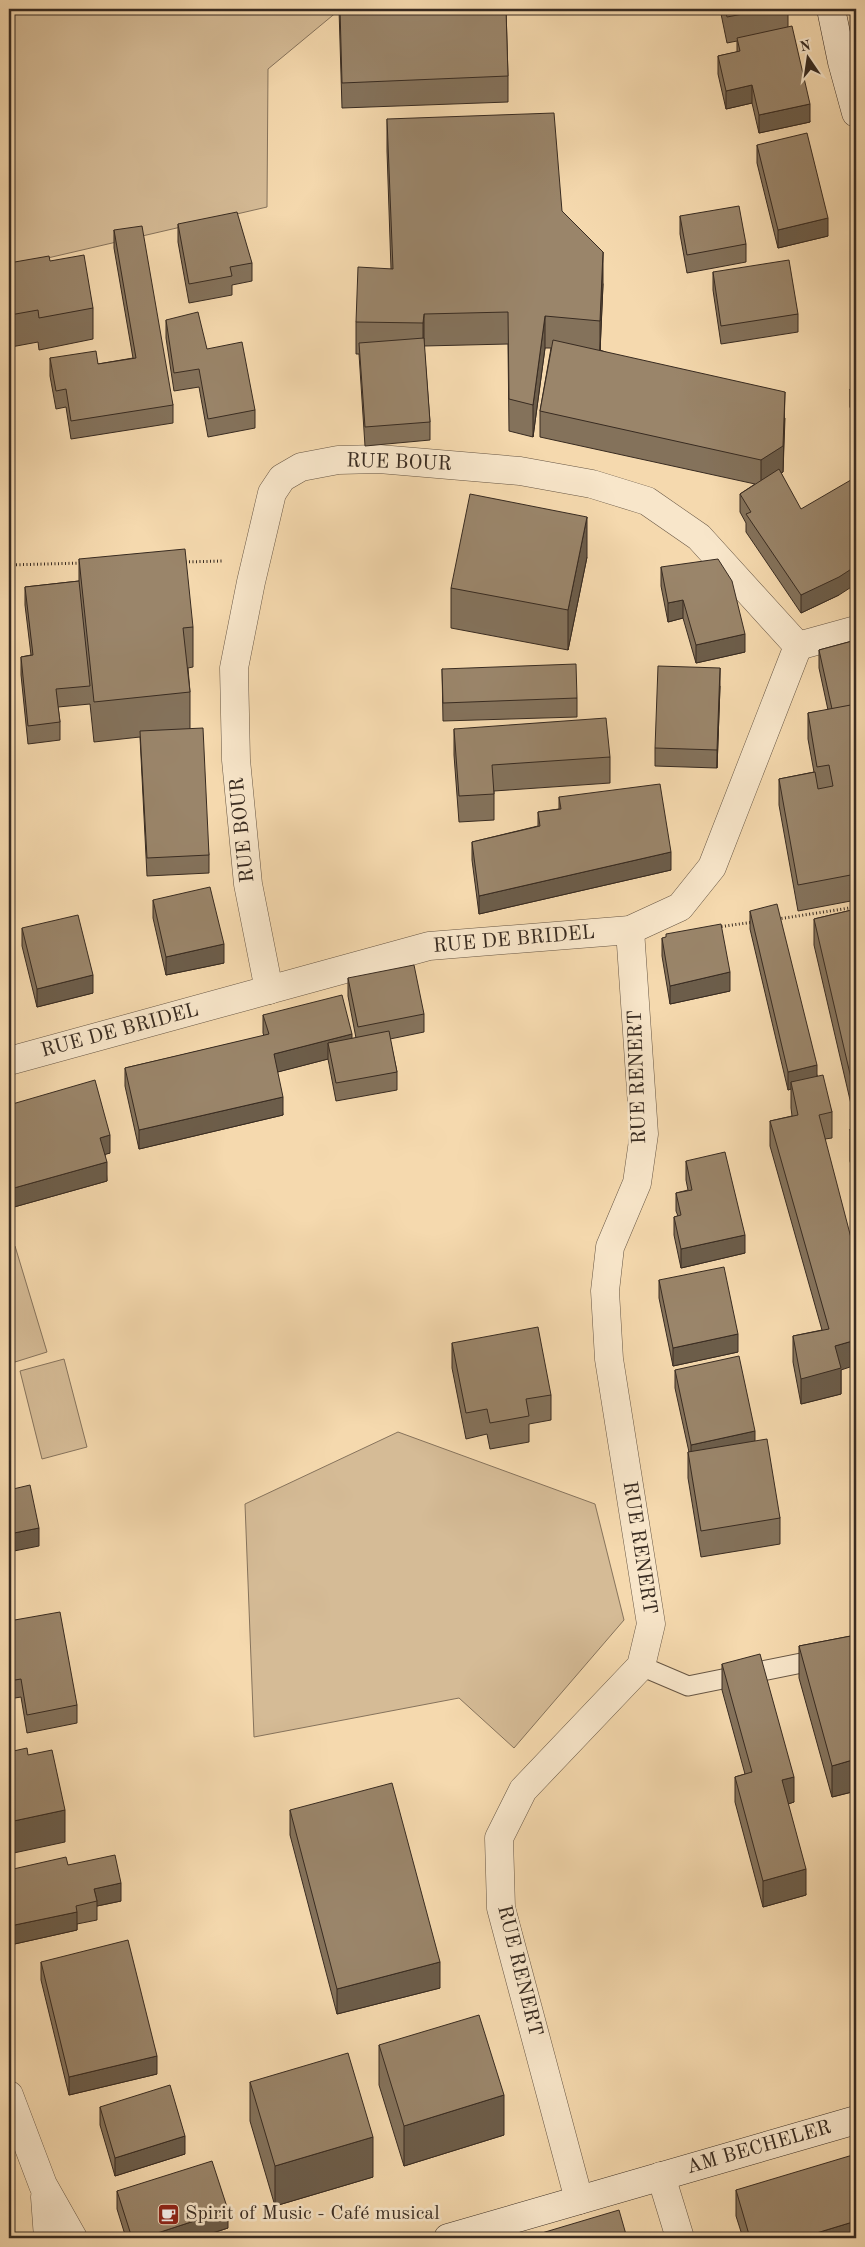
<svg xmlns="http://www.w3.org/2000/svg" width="865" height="2247" font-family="'Old Standard TT',serif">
	<rect width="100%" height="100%" fill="#f5d9ae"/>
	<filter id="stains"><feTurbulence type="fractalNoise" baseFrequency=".004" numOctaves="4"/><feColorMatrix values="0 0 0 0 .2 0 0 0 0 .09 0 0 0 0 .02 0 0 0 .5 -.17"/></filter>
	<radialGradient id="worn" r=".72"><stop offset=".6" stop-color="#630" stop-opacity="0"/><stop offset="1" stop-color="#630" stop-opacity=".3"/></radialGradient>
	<g fill="#d5bb96" stroke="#86735c">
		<path d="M9,9H450L338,11L268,69L267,207L9,267Z"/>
		<path d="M15,1246L47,1352L15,1362L9,1341V1248Z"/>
		<path d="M64,1359L87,1447L42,1459L20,1371Z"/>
		<path d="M398,1432L595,1504L624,1620L514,1748L459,1698L254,1737L245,1504Z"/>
	</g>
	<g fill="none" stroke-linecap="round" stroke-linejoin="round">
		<defs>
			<path id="service" d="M641,1666L688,1686L856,1652"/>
			<g id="minor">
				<path d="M798,646L856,630"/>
				<path d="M269,990L248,884L236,760L234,668L251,582L272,493L282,478L301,467L338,460L379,459L520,471L592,484L647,501L699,537L798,646"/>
				<path d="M9,1061L429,946L630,930L680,907L712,867L798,646"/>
				<path d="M9,2095L43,2185L73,2238"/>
				<path d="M661,2176L680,2238"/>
				<path d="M45,2197L48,2238"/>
				<path d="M579,2200L501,1908L499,1838L523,1790L641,1666L651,1624L609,1359L605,1291L610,1247L637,1183L644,1134L630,930"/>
			</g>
			<g id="secondary">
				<path d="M831,9L842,62L856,113"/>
				<path d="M448,2238L856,2120"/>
			</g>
		</defs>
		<use href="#service" stroke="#675644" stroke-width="21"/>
		<use href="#minor" stroke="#675644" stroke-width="29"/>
		<use href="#secondary" stroke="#382b21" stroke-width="29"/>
		<g stroke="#382b21" stroke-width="3" stroke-dasharray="1 2.5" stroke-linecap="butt">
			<path d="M182,562L223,561"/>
			<path d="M9,565L83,563"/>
			<path d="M778,919L856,907"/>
			<path d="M718,927L754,922"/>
		</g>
		<use href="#service" stroke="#f8e6ca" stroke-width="19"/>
		<use href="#minor" stroke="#f8e6ca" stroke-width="28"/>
		<use href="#secondary" stroke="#f8e6ca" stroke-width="28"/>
	</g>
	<g fill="#84725b" stroke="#382b21">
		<path d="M339,9H506L508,76V102L342,108Z"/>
		<path d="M720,9H788V27L810,122L759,133L752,103L726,109L718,74V56L737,52V41L727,43Z"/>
		<path d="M387,119L562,211L603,284L600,350L785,418L783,472L781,473L839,595L801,613L746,532V523L740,512V494L755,484L540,437V411L551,348H545L533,437L509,431L508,344L424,346L430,422V440L365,446L359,354H356V322L391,269L387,151Z"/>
		<path d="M757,145L828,236L778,248L757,163Z"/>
		<path d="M680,216L746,244V262L687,273L680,234Z"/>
		<path d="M178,224L252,263V281L232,285V295L189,303L178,242Z"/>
		<path d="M114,230L173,405V423L71,439L66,407L56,409L50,376V358L98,364L133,358L114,248Z"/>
		<path d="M50,261L93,308V339L39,350L38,342L11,347V354L9,355V263Z"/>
		<path d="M713,272L798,314V332L721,344L713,290Z"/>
		<path d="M166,320L207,349L255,410V428L208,437L199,387L174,391L166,338Z"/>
		<path d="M856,386V421L850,407V389Z"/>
		<path d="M587,557L568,650L451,628V588Z"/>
		<path d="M79,559L193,627V667L188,668L190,692V729L209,855V873L147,876L140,737L94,742L90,704L58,707L60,722V740L28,744L21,675V657L31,655L25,605V587L79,581Z"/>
		<path d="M661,567L745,652L696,663L683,618L668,622L661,586Z"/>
		<path d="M856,640V900L798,911L779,805V779L814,772L808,739V713L828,710L819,668V650Z"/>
		<path d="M442,669L577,698V717L443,721Z"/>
		<path d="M720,686L717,768L655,766V748Z"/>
		<path d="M454,729L610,757V783L494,791V820L459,822L454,755Z"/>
		<path d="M559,797L671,870L479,914L472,860V842L538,826V812L559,809Z"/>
		<path d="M153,900L224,963L166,975L153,918Z"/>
		<path d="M856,909L854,1117L814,945V919Z"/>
		<path d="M750,911L832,1112V1138L825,1139L841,1370V1394L801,1404L793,1362V1336L822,1330L770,1146V1121L792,1116L791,1108V1089L788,1090L750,929Z"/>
		<path d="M22,928L93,993L37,1007L22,946Z"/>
		<path d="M662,938L730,991L670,1004L662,956Z"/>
		<path d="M348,978L424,1014V1032L390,1039L397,1072V1090L336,1101L328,1059L277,1072L283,1115L139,1149L125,1086V1068L264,1036L263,1033V1015L352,1039L356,1038L348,996Z"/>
		<path d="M9,1105L110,1153L105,1154L107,1181L14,1207L9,1189Z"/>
		<path d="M856,1127V1185L850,1161V1129Z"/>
		<path d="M686,1161L745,1253L681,1268L674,1235V1217L678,1216L676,1211V1193L688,1190L686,1180Z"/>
		<path d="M659,1280L738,1352L673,1366L659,1298Z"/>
		<path d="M452,1343L551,1395V1420L529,1424V1442L490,1449L487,1434L466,1439L452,1368Z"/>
		<path d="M675,1370L755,1441L780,1518V1544L701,1557L688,1478V1452H689L675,1388Z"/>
		<path d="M9,1621L77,1705V1723L27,1733L21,1697L9,1699Z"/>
		<path d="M856,1635V1791L832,1797L799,1678V1646Z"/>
		<path d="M722,1664L794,1802L788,1804L806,1895L763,1907L735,1802V1777L745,1774L722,1690Z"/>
		<path d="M290,1810L440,1988L337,2014L290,1835Z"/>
		<path d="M68,1865L121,1901L97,1906V1920L77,1924V1930L10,1945L9,1939V1870Z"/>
		<path d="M41,1962L157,2074L69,2095L41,1980Z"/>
		<path d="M379,2045L504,2135L404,2166L379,2085Z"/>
		<path d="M250,2082L373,2177L275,2206L250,2121Z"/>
		<path d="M100,2107L185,2154L115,2176L100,2125Z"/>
		<path d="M736,2190L856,2238H743L736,2216Z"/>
		<path d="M117,2191L228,2228L197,2238H126L117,2209Z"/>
	</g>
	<g fill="#6c5d4a" stroke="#382b21">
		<path d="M752,85V103L726,109V91Z"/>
		<path d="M810,104V122L759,133V115Z"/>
		<path d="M828,218V236L778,248V230Z"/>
		<path d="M603,252V284L600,353V321Z"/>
		<path d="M424,314V346L423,355V323Z"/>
		<path d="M545,316V348L533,437V405Z"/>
		<path d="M785,392L783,472L761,485V460Z"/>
		<path d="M587,517V557L568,650V610Z"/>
		<path d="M856,566V584L839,595L801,613V595Z"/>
		<path d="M683,600V618L668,622V603Z"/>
		<path d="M745,634V652L696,663V645Z"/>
		<path d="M720,668V686L717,768V750Z"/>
		<path d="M671,852V870L479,914V896Z"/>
		<path d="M224,944V963L166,975V957Z"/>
		<path d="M730,972V991L670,1004V986Z"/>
		<path d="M93,975V993L37,1007V989Z"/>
		<path d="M352,1034V1053L328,1043V1059L274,1073V1054Z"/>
		<path d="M817,1065V1083L791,1082V1089L788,1090V1072Z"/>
		<path d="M856,1090V1116L854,1117V1091Z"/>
		<path d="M283,1097V1115L139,1149V1130Z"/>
		<path d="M110,1135V1153L100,1156V1138Z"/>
		<path d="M107,1162V1181L14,1207V1188Z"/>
		<path d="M745,1235V1253L681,1268V1249Z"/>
		<path d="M738,1334V1352L673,1366V1348Z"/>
		<path d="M856,1340V1365L841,1370V1394L801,1404V1379L835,1346Z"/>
		<path d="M755,1431V1449L691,1463V1445Z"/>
		<path d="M39,1528V1546L9,1552V1534Z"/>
		<path d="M856,1759V1791L832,1797V1766Z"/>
		<path d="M794,1777V1802L782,1806V1780Z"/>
		<path d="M65,1810V1842L9,1854V1822Z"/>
		<path d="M806,1869V1895L763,1907V1881Z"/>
		<path d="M121,1883V1901L97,1906V1901L94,1889Z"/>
		<path d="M77,1912V1930L10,1945V1926Z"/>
		<path d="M440,1962V1988L337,2014V1989Z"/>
		<path d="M157,2056V2074L69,2095V2077Z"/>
		<path d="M504,2095V2135L404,2166V2126Z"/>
		<path d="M185,2136V2154L115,2176V2158Z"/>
		<path d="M373,2137V2177L275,2206V2166Z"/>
		<path d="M228,2210V2228L197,2238H142Z"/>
		<path d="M856,2221V2238H800Z"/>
	</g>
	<g fill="#9a856a" stroke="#382b21">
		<path d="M340,9H506L508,76L342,83Z"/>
		<path d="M725,9H769L727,17Z"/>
		<path d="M792,26L810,104L759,115L752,85L726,91L718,56L740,51L737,38Z"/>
		<path d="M554,113L562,211L603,252L600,321L545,316L533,405L509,399L508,312L424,314L423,323L356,322L358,267L393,269L387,119Z"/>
		<path d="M807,133L828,218L778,230L757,145Z"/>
		<path d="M739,206L746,244L687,255L680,216Z"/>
		<path d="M237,212L252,263L230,267L232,276L189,284L178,224Z"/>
		<path d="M142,226L173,405L71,421L66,389L56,391L50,358L96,351L98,364L136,358L114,230Z"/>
		<path d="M84,255L93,308L39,318L38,310L10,315L11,322L9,323V263L49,256L50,261Z"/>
		<path d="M789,260L798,314L721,326L713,272Z"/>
		<path d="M198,312L207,349L242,342L255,410L208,419L199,369L174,373L166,320Z"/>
		<path d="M424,338L430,422L365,427L359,343Z"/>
		<path d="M553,340L785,392L783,446L761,460L540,411Z"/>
		<path d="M856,386V403L850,389Z"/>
		<path d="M779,469L801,509L856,477V566L839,577L801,595L746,514L751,512L740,494Z"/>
		<path d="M470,494L587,517L568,610L451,588Z"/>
		<path d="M185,549L193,627L183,628L190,692L94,702L79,559Z"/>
		<path d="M718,559L732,581L745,634L696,645L683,600L668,603L661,567Z"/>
		<path d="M79,581L90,686L56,689L60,722L28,726L21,657L33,655L25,587Z"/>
		<path d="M856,640V705L832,709L819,650Z"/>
		<path d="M576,664L577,698L443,703L442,669Z"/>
		<path d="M658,666L720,668L717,750L655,748Z"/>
		<path d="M856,704V874L798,885L779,779L815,772L818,789L833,786L829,765L817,767L808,713Z"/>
		<path d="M606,718L610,757L492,765L494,794L459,796L454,729Z"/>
		<path d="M203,728L209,855L147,858L140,731Z"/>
		<path d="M660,784L671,852L479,896L472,842L540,826L538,812L561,809L559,797Z"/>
		<path d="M210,887L224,944L166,957L153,900Z"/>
		<path d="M777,904L817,1065L788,1072L750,911Z"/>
		<path d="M856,909V1090L854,1091L814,919Z"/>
		<path d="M78,915L93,975L37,989L22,928Z"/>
		<path d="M721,924L730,972L670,986L662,938L666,937V934Z"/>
		<path d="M414,965L424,1014L358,1027L348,978Z"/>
		<path d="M342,995L352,1034L274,1054L283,1097L139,1130L125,1068L269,1034L263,1015Z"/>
		<path d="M389,1031L397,1072L336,1083L328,1043Z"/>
		<path d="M823,1075L832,1112L819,1115L856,1257V1340L835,1346L841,1368L801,1379L793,1336L829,1329L770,1121L798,1115L791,1082Z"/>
		<path d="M95,1080L110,1135L100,1138L107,1162L14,1188L9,1171V1105Z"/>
		<path d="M856,1127V1153L850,1129Z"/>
		<path d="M725,1152L745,1235L681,1249L674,1217L681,1215L676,1193L692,1190L686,1161Z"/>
		<path d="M724,1267L738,1334L673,1348L659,1280Z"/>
		<path d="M538,1327L551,1395L526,1399L529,1416L490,1423L487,1409L466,1413L452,1343Z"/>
		<path d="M739,1356L755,1431L691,1445L675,1370Z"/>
		<path d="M767,1439L780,1518L701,1531L688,1452Z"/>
		<path d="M30,1485L39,1528L9,1534V1490Z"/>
		<path d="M60,1612L77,1705L27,1715L21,1679L9,1681V1621Z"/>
		<path d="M856,1635V1759L832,1766L799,1646Z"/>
		<path d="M760,1654L794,1777L782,1780L806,1869L763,1881L735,1777L752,1772L722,1664Z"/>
		<path d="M27,1748L28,1755L52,1750L65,1810L9,1822V1752Z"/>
		<path d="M392,1783L440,1962L337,1989L290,1810Z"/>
		<path d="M115,1855L121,1883L94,1889L97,1901L76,1906L77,1912L10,1926L9,1921V1870L66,1857L68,1865Z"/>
		<path d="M128,1940L157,2056L69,2077L41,1962Z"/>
		<path d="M479,2015L504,2095L404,2126L379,2045Z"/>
		<path d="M348,2053L373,2137L275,2166L250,2082Z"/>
		<path d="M170,2085L185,2136L115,2158L100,2107Z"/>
		<path d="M856,2154V2221L800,2238H750L736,2190Z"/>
		<path d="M212,2161L228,2210L142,2238H132L117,2191Z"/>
		<path d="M619,2210L627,2238H525Z"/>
	</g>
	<defs>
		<symbol id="cafe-square" viewBox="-11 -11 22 22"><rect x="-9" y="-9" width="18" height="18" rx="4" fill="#8f2418" stroke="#f8e6ca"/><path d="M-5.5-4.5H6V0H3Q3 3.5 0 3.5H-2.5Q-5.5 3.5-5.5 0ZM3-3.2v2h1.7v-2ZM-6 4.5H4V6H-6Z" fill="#fff"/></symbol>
	</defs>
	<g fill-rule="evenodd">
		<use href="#cafe-square" x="156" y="2202" width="25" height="25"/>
	</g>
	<g text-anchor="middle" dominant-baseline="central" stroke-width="5" stroke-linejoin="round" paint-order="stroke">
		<g font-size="20" fill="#382b21" stroke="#f8e6ca">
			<text transform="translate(399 463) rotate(2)">RUE BOUR</text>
			<text transform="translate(243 830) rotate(-96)">RUE BOUR</text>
			<text transform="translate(514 940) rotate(-5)">RUE DE BRIDEL</text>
			<text transform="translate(120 1031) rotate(-15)">RUE DE BRIDEL</text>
			<text transform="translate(638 1077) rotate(-92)">RUE RENERT</text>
			<text transform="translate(639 1548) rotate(81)">RUE RENERT</text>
			<text transform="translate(519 1971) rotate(76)">RUE RENERT</text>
			<text transform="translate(759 2148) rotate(-16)">AM BECHELER</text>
		</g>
		<g font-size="20" fill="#382b21" stroke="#f8e6ca" text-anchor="start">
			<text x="185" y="2214">Spirit of Music - Café musical</text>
		</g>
	</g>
	<rect width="865" height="2247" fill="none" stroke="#f5d9ae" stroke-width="30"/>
	<rect x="10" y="10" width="845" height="2227" fill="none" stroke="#382b21" stroke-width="2.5"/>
	<rect x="15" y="15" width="835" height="2217" fill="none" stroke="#382b21"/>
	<g transform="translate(808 58) rotate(347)" stroke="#f8e6ca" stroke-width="4" paint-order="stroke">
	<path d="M0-4L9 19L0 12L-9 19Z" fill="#382b21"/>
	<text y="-8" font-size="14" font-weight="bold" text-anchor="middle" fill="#382b21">N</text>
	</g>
	<rect width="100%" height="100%" filter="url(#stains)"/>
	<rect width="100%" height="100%" fill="url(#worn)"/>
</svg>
